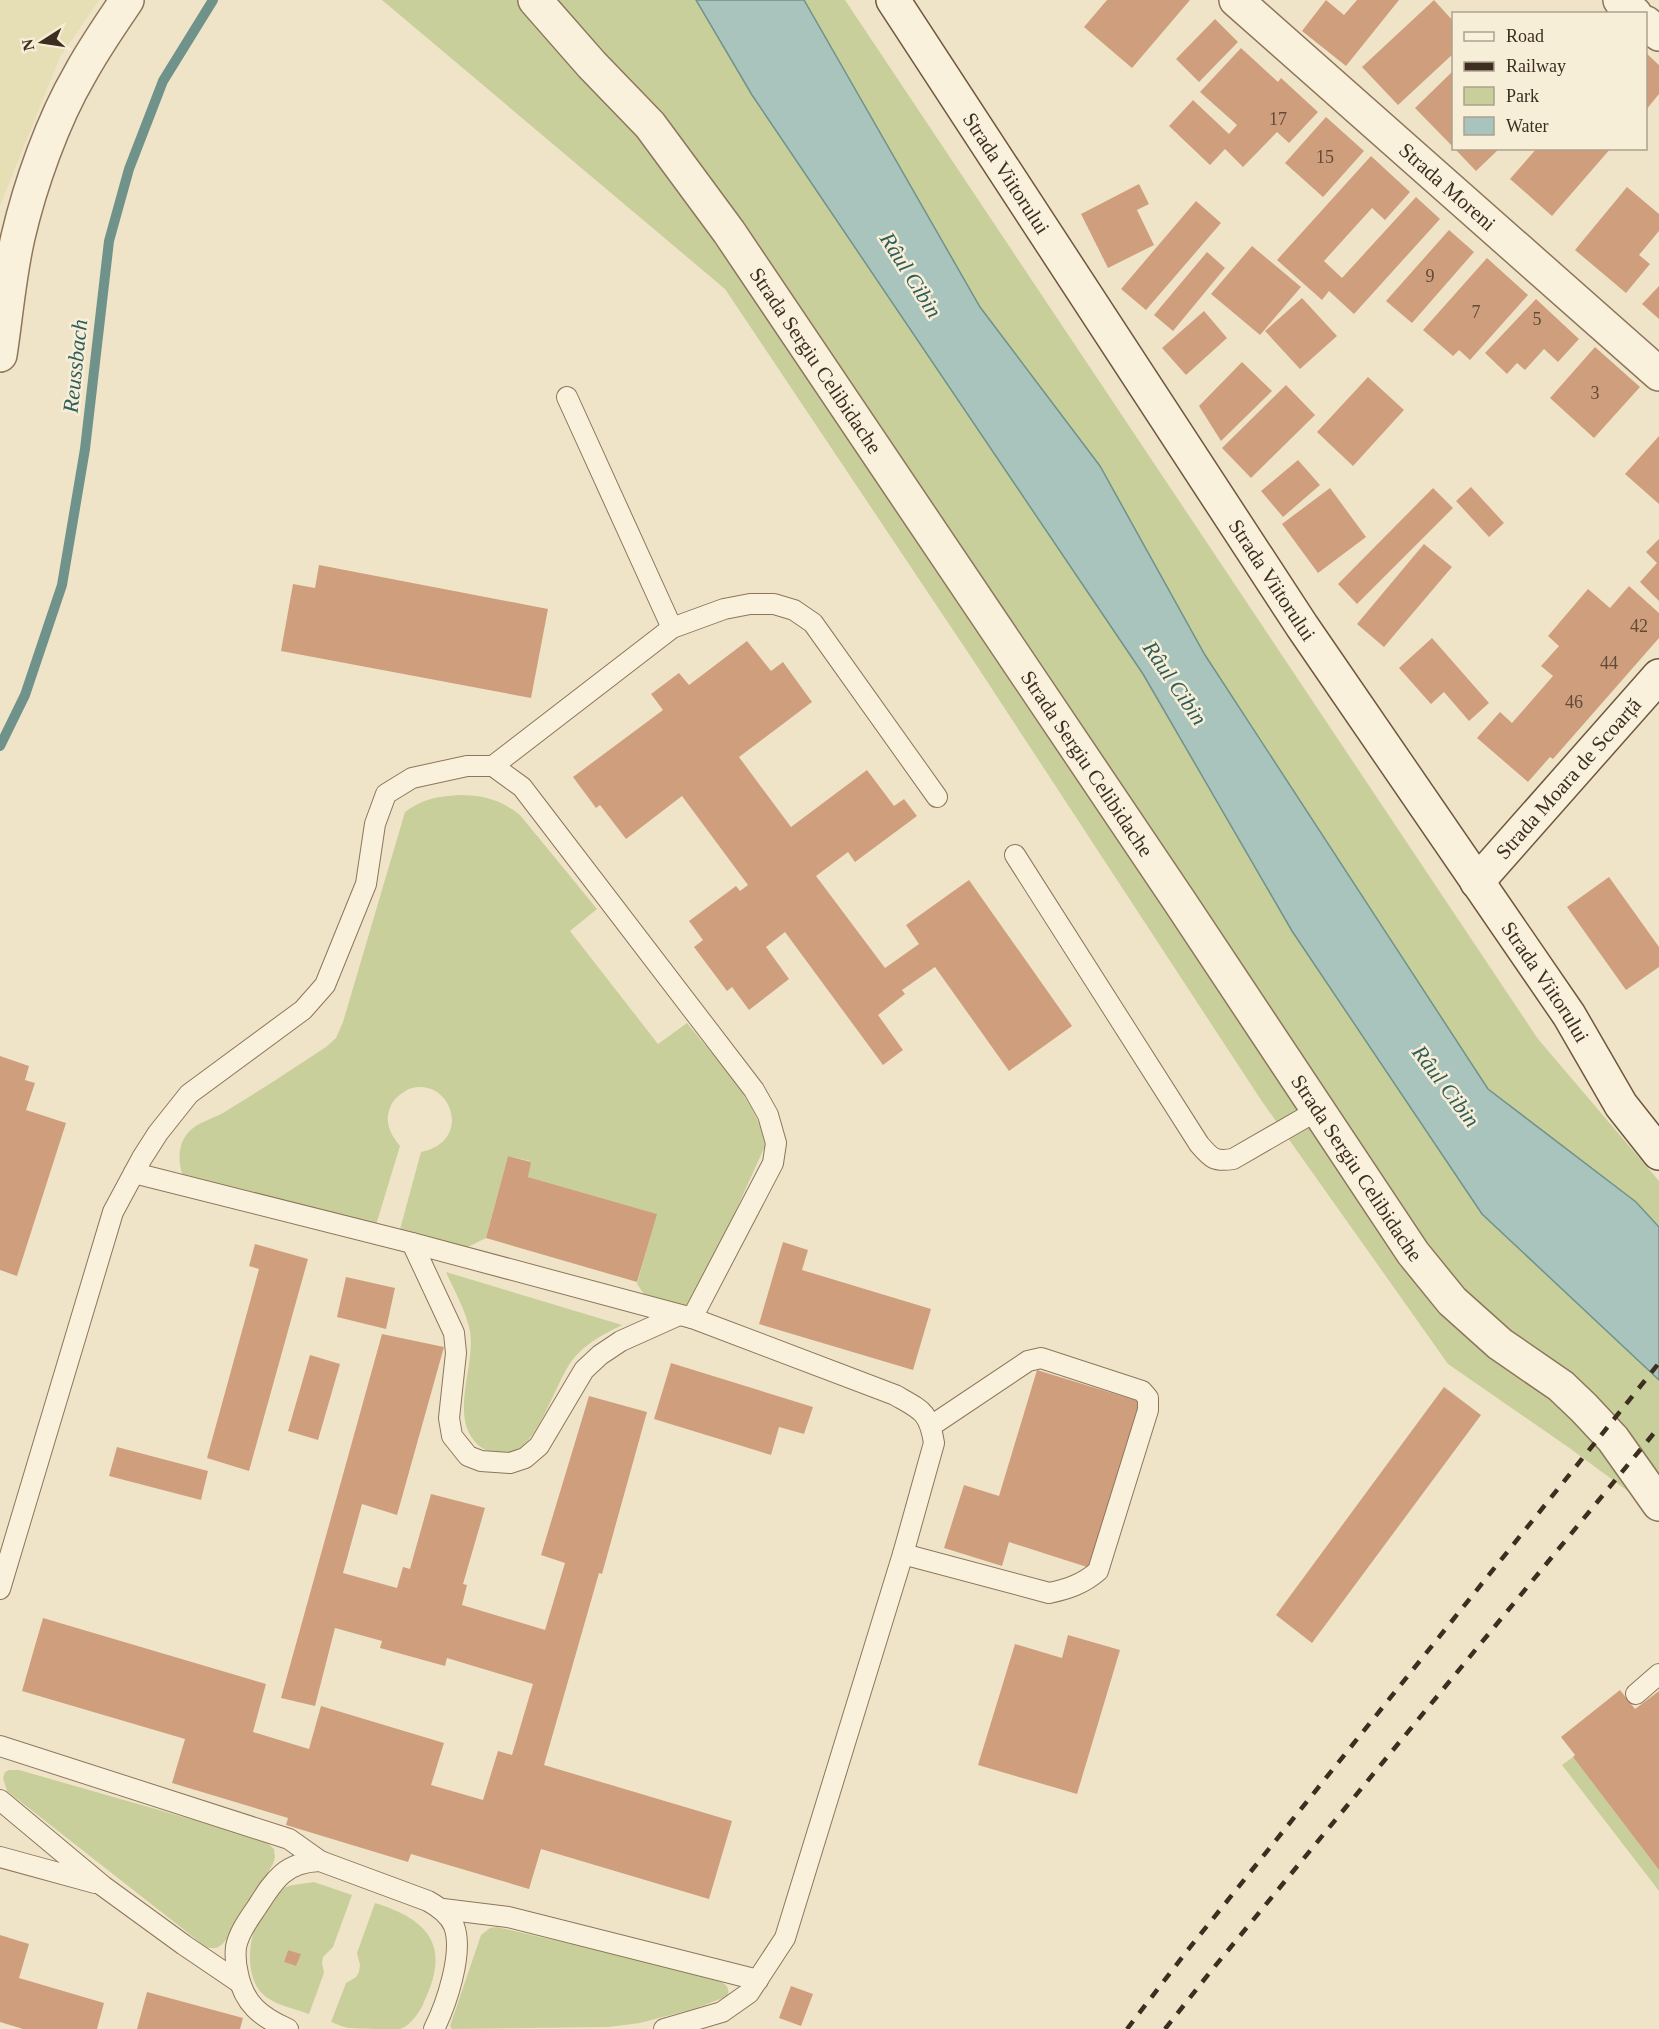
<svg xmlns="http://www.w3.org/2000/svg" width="1659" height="2029" font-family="Georgia,serif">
	<rect width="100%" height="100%" fill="#f0e4c8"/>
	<path fill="#e6deb5" d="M0,0H99L60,57L0,206Z"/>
	<g fill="#c9cf9b" fill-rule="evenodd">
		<path d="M382,0H845L1538,1039L1659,1181V1514L1568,1447L1448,1364L1261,1100L975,663L725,289Z"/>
		<path d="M460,795C484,795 501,800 520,815L597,909L570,931L658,1044L687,1023C713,1056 760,1103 765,1146L700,1290L690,1303L684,1306L646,1297L637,1284L656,1214L528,1177L530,1161L508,1156L486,1238L464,1249L399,1233L421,1152C475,1141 450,1075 409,1089C401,1093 393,1099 390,1108C384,1123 391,1135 400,1146L376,1225L184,1178C178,1166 177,1146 187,1134C195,1123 212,1119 223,1113C258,1092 292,1069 326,1047L336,1038L343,1022L405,812C425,798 435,797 460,795Z"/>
		<path d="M446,1272L622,1325C602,1335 582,1345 569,1365C556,1385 537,1441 517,1450C512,1453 504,1453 499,1453C490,1452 484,1450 478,1445C448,1417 476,1366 470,1331C466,1311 454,1290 446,1272Z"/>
		<path d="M1573,1757L1659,1870V1891L1562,1765Z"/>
		<path d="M9,1770H19L264,1840L274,1849L275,1857L273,1864L227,1939C220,1947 217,1950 206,1947L7,1791L3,1778L5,1772Z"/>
		<path d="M314,1882L352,1895L333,1947L323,1957L322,1963L324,1973L309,2014C293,2008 269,2004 259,1990C240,1963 253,1911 278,1891C288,1884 302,1884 314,1882ZM288,1950L300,1954L296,1966L284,1962Z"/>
		<path d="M375,1903C430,1920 451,1947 424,2002C420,2012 410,2026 400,2029C393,2029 355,2029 349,2028C343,2027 337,2024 331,2022L346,1983L356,1977L359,1972L360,1965L357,1953Z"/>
		<path d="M497,1927L641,1960L721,1982C728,1985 729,1989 728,1996L697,2008L640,2023L609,2027L452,2029L450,2026L481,1935L490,1928Z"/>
	</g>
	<path fill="#a9c4bc" stroke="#6f938a" stroke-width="1.5" d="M696,0H804L980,307L1100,466L1205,655L1488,1089L1636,1202L1659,1227V1380L1482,1214L1292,931L1143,674L752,95Z"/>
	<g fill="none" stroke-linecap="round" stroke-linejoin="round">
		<path stroke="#6f938a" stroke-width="10" d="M0,746L25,695L62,585L85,449L109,241L129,169L163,81L213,0"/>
	</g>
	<g fill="#cf9f7d">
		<path d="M1107,0H1190L1132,68L1084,27Z"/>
		<path d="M1326,0L1344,15L1357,0H1399L1346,66L1302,31Z"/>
		<path d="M1434,0L1454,22V53L1398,105L1362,67Z"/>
		<path d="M1215,19L1238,42L1199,82L1176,59Z"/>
		<path d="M1241,48L1278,82L1281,78L1318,112L1289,143L1277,132L1243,167L1225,149L1210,165L1169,126L1193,100L1229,134L1237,125L1200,92Z"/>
		<path d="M1646,53L1659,65V94L1646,110Z"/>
		<path d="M1454,70V148L1415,108Z"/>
		<path d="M1326,117L1364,151L1323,197L1285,163Z"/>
		<path d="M1454,148H1500L1476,171Z"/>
		<path d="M1537,148H1611L1552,216L1510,179Z"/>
		<path d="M1371,156L1410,192L1385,220L1372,208L1324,261L1342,278L1416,197L1440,219L1354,314L1329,291L1322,300L1277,260Z"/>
		<path d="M1139,184L1149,204L1137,210L1154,245L1108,268L1081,214Z"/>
		<path d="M1627,187L1659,214V231L1639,255L1650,264L1626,293L1575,250Z"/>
		<path d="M1196,201L1221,223L1146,310L1121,289Z"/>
		<path d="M1449,230L1474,252L1412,323L1386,301Z"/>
		<path d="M1252,246L1301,287L1260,335L1211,294Z"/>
		<path d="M1207,252L1225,268L1173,331L1154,315Z"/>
		<path d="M1487,258L1528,295L1470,360L1459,350L1453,356L1423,330Z"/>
		<path d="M1659,286V319L1642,304Z"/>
		<path d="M1302,298L1337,336L1300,369L1265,331Z"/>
		<path d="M1536,299L1579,339L1558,362L1544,349L1525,370L1517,363L1507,374L1485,353Z"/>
		<path d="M1204,311L1227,338L1186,375L1162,348Z"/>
		<path d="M1595,347L1640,387L1594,438L1550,398Z"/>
		<path d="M1242,362L1272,391L1221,441L1199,406Z"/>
		<path d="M1368,377L1404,410L1353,466L1317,432Z"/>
		<path d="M1286,385L1315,415L1251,478L1222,448Z"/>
		<path d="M1659,436V504L1625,474Z"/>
		<path d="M1298,460L1320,485L1283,517L1261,491Z"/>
		<path d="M1471,487L1504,523L1489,537L1456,501Z"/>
		<path d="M1330,488L1366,537L1318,573L1282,524Z"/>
		<path d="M1433,488L1453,508L1357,604L1338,584Z"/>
		<path d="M1659,539V601L1640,582L1657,563L1646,552Z"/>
		<path d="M1424,544L1452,567L1384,647L1357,624Z"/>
		<path d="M319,565L548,609L531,698L281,651L293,584L315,588Z"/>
		<path d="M1629,586L1659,613V638L1553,759L1550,757L1528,782L1477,738L1500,712L1512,723L1553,676L1541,666L1559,646L1548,636L1588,589L1610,608Z"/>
		<path d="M1432,638L1489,703L1469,721L1444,692L1431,704L1399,668Z"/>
		<path d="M747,641L771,671L783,662L812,702L739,757L791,827L867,770L894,806L904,799L917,816L855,862L848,852L816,876L885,968L919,944L906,925L969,880L1072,1026L1009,1071L935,967L902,990L905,994L878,1015L903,1050L883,1065L785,932L766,947L789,979L749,1010L732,987L727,991L694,947L703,940L689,921L736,886L740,891L748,885L682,796L626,839L600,805L596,808L573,777L663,710L651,694L679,673L689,685Z"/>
		<path d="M1609,877L1659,947V967L1626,990L1567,907Z"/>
		<path d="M0,1056L29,1066L25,1080L35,1083L26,1110L66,1123L17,1276L0,1270Z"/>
		<path d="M508,1156L531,1162L528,1177L657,1214L637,1282L486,1238Z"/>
		<path d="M783,1242L808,1250L802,1270L931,1309L913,1370L759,1324Z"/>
		<path d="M255,1244L308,1259L249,1471L207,1458L259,1269L249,1266Z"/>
		<path d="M346,1277L395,1288L386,1329L337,1317Z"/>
		<path d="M382,1334L444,1347L397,1515L362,1504L343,1573L397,1588L403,1567L410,1569L431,1494L485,1508L463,1584L467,1585L462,1605L545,1630L565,1563L541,1555L589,1396L647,1412L602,1574L599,1573L544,1765L732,1821L709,1899L541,1849L529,1889L411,1854L408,1862L286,1825L288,1818L172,1783L185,1739L22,1691L43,1618L266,1684L253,1732L309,1749L321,1706L444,1743L431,1785L483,1800L498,1751L512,1755L533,1684L447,1658L445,1666L380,1648L382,1641L335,1628L315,1706L281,1698Z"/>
		<path d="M310,1355L340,1364L318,1440L288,1431Z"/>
		<path d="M671,1363L813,1407L804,1434L779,1427L771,1455L654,1419Z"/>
		<path d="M1037,1370L1141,1402L1090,1568L1009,1542L1002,1566L944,1548L964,1485L999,1496Z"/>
		<path d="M1444,1387L1481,1415L1312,1643L1276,1615Z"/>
		<path d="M117,1447L208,1471L201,1500L109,1476Z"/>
		<path d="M1068,1635L1120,1650L1077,1794L978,1765L1015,1644L1062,1658Z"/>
		<path d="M1620,1690L1635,1709L1659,1691V1870L1573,1757L1575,1755L1561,1737Z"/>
		<path d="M0,1935L29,1944L19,1978L104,2003L97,2029H23L0,2022Z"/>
		<path d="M288,1950L301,1954L296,1966L284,1962Z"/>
		<path d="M791,1986L813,1994L801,2026L779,2018Z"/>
		<path d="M147,1992L243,2018L240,2029H137Z"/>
	</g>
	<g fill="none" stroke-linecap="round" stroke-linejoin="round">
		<defs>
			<g id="lane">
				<path d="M567,397L672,628"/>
				<path d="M493,766L672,628L724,609L750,604H774L794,610L813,623L937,797"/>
				<path d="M1015,855L1199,1144C1211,1158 1214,1162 1233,1159L1318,1110"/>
				<path d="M134,1173L412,1243L692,1318"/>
				<path d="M412,1243L454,1333L456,1353L449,1418L452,1436L468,1456L481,1461L510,1463L525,1458L539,1446L584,1370L600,1355L621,1341L679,1315"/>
				<path d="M903,1554L1049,1593C1068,1589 1083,1584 1098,1571L1148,1410V1398L1142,1391L1041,1358L1028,1361L931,1426"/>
				<path d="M0,1589L113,1212L142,1158L158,1133L189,1094L303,1010L325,985L366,884L375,824L386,794L412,778L467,766H493L522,787L754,1090L768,1115L776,1143L773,1163L692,1318L895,1395C921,1410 929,1411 934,1443L903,1554L785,1938L749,1993L722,2012L664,2029"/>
				<path d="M1636,1694L1659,1674"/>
				<path d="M0,1746L289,1839L320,1861"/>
				<path d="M0,1800L103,1886L184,1945L240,1983"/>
				<path d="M0,1857L95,1883"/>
				<path d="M443,1909L508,1917L758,1980"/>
				<path d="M288,2029C261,2017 244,2004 238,1974C236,1966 235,1956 236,1947C239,1932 249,1919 257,1907C274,1880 285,1862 320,1861L428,1901C439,1907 449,1914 454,1926C464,1953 446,2005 434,2029"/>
			</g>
			<g id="street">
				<path id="s1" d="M535,0L592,65L650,125L729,232L1180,902L1413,1253L1452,1301L1500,1344L1561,1386L1584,1408L1613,1439L1659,1504"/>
				<path id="s2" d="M1236,0L1659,374"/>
				<path d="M1620,0L1635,14"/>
				<path d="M1646,23L1659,34"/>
				<path d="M0,355C6,316 9,276 18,237C30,185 53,120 80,74C94,48 111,24 127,0"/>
			</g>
			<g id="secondary">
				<path id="s3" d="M893,0L1302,626L1569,1015L1621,1105L1659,1153"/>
				<path id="s4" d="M1477,882L1659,676"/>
			</g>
		</defs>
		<use href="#lane" stroke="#8d765c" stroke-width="22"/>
		<use href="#street" stroke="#8d765c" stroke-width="36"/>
		<use href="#secondary" stroke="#6f573f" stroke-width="36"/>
		<use href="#lane" stroke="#faf1dc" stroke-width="20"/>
		<use href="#street" stroke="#faf1dc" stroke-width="33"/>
		<use href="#secondary" stroke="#faf1dc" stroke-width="33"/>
		<g stroke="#3d2e20" stroke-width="4.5" stroke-dasharray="10 10" stroke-linecap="butt">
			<path d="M1127,2029L1187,1951L1659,1363"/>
			<path d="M1165,2029L1211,1971L1659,1427"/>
		</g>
	</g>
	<g text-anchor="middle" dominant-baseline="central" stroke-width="5" stroke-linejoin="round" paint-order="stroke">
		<g font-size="18" fill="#624a37">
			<text x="1278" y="119">17</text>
			<text x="1325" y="157">15</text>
			<text x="1430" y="276">9</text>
			<text x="1476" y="312">7</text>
			<text x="1537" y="319">5</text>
			<text x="1595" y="393">3</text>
			<text x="1639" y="626">42</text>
			<text x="1609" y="663">44</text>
			<text x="1574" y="702">46</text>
		</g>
		<g font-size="21" fill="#3d2e20" stroke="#f7eed8">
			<text stroke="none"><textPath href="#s3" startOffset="207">Strada Viitorului</textPath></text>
			<text stroke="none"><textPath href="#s2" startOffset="282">Strada Moreni</textPath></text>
			<text stroke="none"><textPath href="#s1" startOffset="458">Strada Sergiu Celibidache</textPath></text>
			<text stroke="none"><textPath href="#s3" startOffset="693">Strada Viitorului</textPath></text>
			<text stroke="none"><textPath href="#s1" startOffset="944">Strada Sergiu Celibidache</textPath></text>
			<text stroke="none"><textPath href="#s4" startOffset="138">Strada Moara de Scoarță</textPath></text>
			<text stroke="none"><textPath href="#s3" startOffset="1179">Strada Viitorului</textPath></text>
			<text stroke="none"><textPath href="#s1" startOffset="1430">Strada Sergiu Celibidache</textPath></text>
		</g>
		<g font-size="22" font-style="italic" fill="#2f5d5a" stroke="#f7eed8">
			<text transform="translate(911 275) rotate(58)">Râul Cibin</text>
			<text transform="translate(75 366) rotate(-84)">Reussbach</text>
			<text transform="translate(1175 683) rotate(56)">Râul Cibin</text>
			<text transform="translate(1446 1086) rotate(53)">Râul Cibin</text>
		</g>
	</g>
	<rect x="1452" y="12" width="195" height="138" fill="#f7eed8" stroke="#ada18e" stroke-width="1.5"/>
	<rect x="1464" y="32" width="30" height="9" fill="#faf1dc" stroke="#ada18e" stroke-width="1.5"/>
	<text x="1506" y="42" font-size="18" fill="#3d2e20">Road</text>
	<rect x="1464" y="62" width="30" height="9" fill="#3d2e20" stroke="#ada18e" stroke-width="1.5"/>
	<text x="1506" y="72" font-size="18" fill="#3d2e20">Railway</text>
	<rect x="1464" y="87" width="30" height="18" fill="#c9cf9b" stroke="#ada18e" stroke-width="1.5"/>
	<text x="1506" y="102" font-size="18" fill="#3d2e20">Park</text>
	<rect x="1464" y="117" width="30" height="18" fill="#a9c4bc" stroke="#ada18e" stroke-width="1.5"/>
	<text x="1506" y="132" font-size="18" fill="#3d2e20">Water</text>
	<g transform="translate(42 42) rotate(258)" stroke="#f7eed8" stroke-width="4.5" paint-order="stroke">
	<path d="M0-4.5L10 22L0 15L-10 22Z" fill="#3d2e20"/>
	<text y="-9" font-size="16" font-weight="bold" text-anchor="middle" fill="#3d2e20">N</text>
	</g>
</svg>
